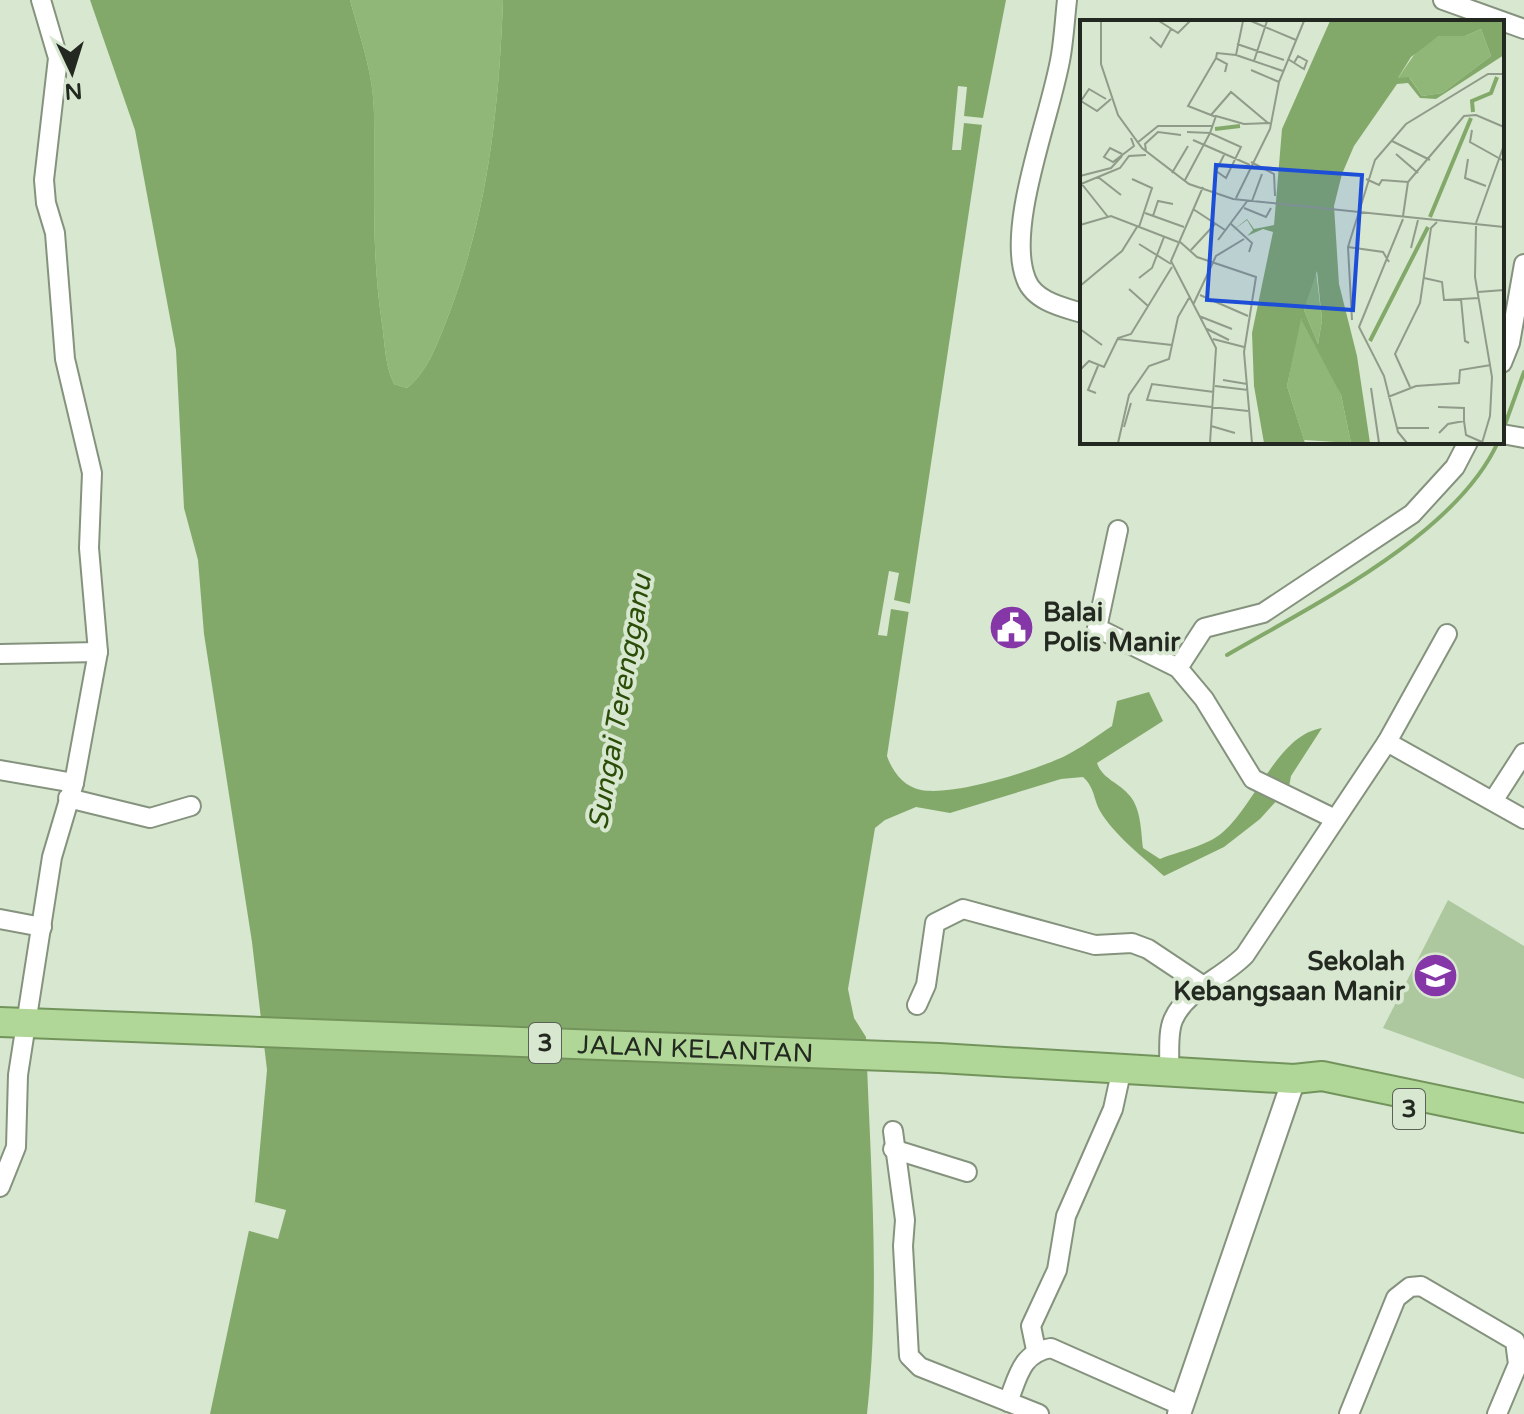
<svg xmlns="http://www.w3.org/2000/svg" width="1524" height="1414" font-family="'Varela Round',sans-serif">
	<rect width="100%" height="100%" fill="#d8e7d0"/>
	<path fill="#adc79e" d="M1448,900L1524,946V1079L1383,1028Z"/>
	<path fill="#90b777" d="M350,0H503C499,108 488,212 449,314C439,339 429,371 407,388L394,384C385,366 385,344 382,324C371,249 375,189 374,115C374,75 360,37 350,0Z"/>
	<path fill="#83a96a" d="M90,0H350C360,37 374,75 374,114C375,189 371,249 382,324C385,344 385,366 394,384L407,388C429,371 439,339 449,314C488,212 499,108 503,0H1006L983,118L887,756C892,771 904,787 921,790C955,796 1033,771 1065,756C1081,748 1097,736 1112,726L1117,701L1149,692L1163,721L1097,763C1102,779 1120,783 1130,796C1141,809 1141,831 1143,848L1160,859C1179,851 1208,846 1223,832C1256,803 1278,735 1322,728L1291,776L1289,787L1260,819L1224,847L1164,876C1143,857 1115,836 1100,811C1093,798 1095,788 1083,777L1061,779L950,813L916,807L885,820L875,828L848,989L854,1018L866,1037C870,1162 881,1289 867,1414H210L255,1202L267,1070L252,942L204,634L198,560L184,508L176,350L135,130Z"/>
	<g fill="#d8e7d0">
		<path d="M958,86L967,87L964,116L983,118V125L964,123L961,150H952Z"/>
		<path d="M889,571L899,573L894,600L911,604L909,612L891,609L887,636L878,635Z"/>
		<path d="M255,1202L286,1210L278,1239L246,1230Z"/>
	</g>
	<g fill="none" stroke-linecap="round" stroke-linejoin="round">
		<g stroke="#83a96a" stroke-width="4">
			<path d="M1503,430L1524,372"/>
			<path d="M1227,655C1313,605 1456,535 1498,442"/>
		</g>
		<defs>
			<g id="minor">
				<path d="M1067,0C1065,18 1064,37 1061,55C1052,113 1005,226 1026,279C1034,301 1062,307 1082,313"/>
				<path d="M1443,0L1524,29"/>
				<path d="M1502,363L1510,343L1524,264"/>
				<path d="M1502,434L1524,438"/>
				<path d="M1118,530L1097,628L1178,668L1204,699L1253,779L1335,819"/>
				<path d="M0,654L98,652"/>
				<path d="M1178,668L1204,628L1263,613L1412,514L1455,467L1468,442"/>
				<path d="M1387,742L1524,819"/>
				<path d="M0,770L74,783"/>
				<path d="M68,798L150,818L191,806"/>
				<path d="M1493,801L1524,753"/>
				<path d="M0,919L42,927"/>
				<path d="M917,1005L926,985L935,923L963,909L1095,945L1132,943L1148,949L1205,987"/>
				<path d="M1169,1069C1170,1054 1167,1031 1174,1018C1187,990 1224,977 1245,955L1387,742L1447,634"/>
				<path d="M893,1131L905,1220L903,1246L909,1356L920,1367L1039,1414"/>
				<path d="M893,1149L967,1172"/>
				<path d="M0,1187L16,1147L18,1075L52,857L74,783L98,652L89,548L92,473L65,359L55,233L46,203L44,180L58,58L41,0"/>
				<path d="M1036,1350L1031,1326L1057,1270L1066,1216L1113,1109L1122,1068"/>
				<path d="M1008,1402C1018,1377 1021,1353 1051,1348L1182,1406"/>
				<path d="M1349,1414L1396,1298L1410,1287L1421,1286L1515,1341L1518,1364L1497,1414"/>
			</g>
			<path id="tertiary" d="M1179,1414L1294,1079"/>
			<g id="trunk">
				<path id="s1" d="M0,1022L939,1058L1294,1079L1322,1076L1524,1118"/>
			</g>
		</defs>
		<use href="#minor" stroke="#85937e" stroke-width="22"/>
		<use href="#tertiary" stroke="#85937e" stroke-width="26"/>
		<use href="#trunk" stroke="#72945c" stroke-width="32"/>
		<use href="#minor" stroke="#fff" stroke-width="18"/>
		<use href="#tertiary" stroke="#fff" stroke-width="22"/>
		<use href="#trunk" stroke="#b0d797" stroke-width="28"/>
	</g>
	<defs>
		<symbol id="civic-disc" viewBox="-11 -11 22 22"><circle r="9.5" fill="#8536a7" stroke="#d8e7d0"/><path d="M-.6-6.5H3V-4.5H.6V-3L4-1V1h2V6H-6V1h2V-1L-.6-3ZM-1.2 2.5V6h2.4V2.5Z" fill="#fff"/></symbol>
		<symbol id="school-disc" viewBox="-11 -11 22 22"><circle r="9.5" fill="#8536a7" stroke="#d8e7d0"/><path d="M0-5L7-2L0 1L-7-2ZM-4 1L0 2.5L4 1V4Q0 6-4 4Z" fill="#fff"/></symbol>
	</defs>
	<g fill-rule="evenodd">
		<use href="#civic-disc" x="986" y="602" width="51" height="51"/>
		<use href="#school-disc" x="1410" y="950" width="51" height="51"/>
	</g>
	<g text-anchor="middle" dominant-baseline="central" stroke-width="8" stroke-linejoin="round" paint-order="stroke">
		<g fill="#d8e7d0" stroke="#596255" stroke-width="2">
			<rect x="529" y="1023" width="32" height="40" rx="6"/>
			<rect x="1393" y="1089" width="32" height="40" rx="6"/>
		</g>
		<g font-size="24" font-weight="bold" fill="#232920">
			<text x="545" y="1043">3</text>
			<text x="1409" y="1109">3</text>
		</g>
		<g font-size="26" font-weight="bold" fill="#232920" stroke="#d8e7d0" text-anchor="start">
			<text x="1043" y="612">Balai<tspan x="1043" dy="30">Polis Manir</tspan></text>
			<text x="1405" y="961" text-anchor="end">Sekolah<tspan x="1405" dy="30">Kebangsaan Manir</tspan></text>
		</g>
		<g font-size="26" fill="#232920" stroke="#d8e7d0">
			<text stroke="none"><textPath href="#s1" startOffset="696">JALAN KELANTAN</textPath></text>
		</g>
		<g font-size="28" font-style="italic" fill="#2a4e08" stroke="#d8e7d0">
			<text transform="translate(620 702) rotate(-80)">Sungai Terengganu</text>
		</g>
	</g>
	<g transform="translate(1080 20)">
		<rect width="424" height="424" fill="#d8e7d0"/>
		<path d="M401,9L411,36L362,73L342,76L330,58H318L336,32L359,16H385ZM236,251L242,300L238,324L224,290ZM220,299L227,302L261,375L271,423L224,420L207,366Z" fill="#90b777"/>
		<path d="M250,1H424V35L356,79L340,78L328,63L317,64L274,126L262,154L254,186L259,264L277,336L290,423H271L261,375L221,299L207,366L225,423H184L174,366L172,313L193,212L183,209L167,216L173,210L167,200L151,212L167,199L174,209L194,205L202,109ZM401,9L411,36L362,73L342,76L329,57L318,58L331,37L359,16H385ZM237,251L242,300L238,324L224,290Z" fill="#83a96a" fill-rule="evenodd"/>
		<path fill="none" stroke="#83a96a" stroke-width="4" d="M393,92L392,81L411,73L417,57M135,109L160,106M350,197L391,98M290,321L348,207"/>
		<path fill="none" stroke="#909b8a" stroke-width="2" d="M21,1V44L38,95L62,128L109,164L153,179L424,207M79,1L98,13L110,1M163,1L156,35L203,51M171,1L216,20M70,17L81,27L91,9M157,24L204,40M136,38L137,33L156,35M208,39L222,48L224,49L227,41L218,36L214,43M174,41L187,1M171,50L199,62M26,79L9,69L1,81L17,91L31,79M131,95L151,72L188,103M136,97L108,86L136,38L147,44L145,52M392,110L390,122L424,141M107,112L130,113L136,96L164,104L190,103M113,120L170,145M312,121L350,140M57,123L78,106H132M66,131L65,124L78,112L101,115M42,134L30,128L24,137L33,142L54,126L51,118M316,134L338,153M388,139L385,158L406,166M171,142L194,154L195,176M92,153L108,126M0,156L31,148L42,136M18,157L41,175M52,159L72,168L59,207M286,159L299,165L302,160L328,162M105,160L130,113L161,127L146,158L136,151L145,133M1,163L28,197M1,164L40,148L49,136L66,135M123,167L91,241L136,328L130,423M156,178L190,109L199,62L224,1M172,181L182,154M164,188L186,197L191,188M113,189L145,210M65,193L104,207M73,196L78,181L93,184M323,196L328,162L384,96L396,95L424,107M323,199L279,307L304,356L318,412L327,423M150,203L172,223L169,232M396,203L424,125M0,205L31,196L98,222M396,206L395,257L412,357L410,396L402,423M138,220L168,180M99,221L117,237L176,257L164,332L172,423M59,224L91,244M268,227L303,232L309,242M331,228L338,200M111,230L135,204M59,258L72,248L84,217M344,258L362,262L364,280L399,278M0,266L42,231L57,207M49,269L68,286M398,272L424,270M120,275L168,296M381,279L385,321L389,323M113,285L136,236L164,219M119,296L152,309M272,300L268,227L295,140L326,104L408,54H424M0,309L22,325M127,309L149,320M38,319L92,325M133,319L164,327M0,350L9,341L24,347L38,318L51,314L92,247M143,360L167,364M135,366L168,370M330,367L315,334L340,283L351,208L357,202M291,368L299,423M134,372L72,364L67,380L168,391M16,373L8,370L18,346M308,377L336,366L379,363L380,350L411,345M358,387L384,388V401M131,406L155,413M44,407L51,383M317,408H349M359,413L368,404L384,401L386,415L402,422M38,423L49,375L69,346L89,339L98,297L109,278"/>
		<path fill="#1d4ed8" fill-opacity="0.15" stroke="#1d4ed8" stroke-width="4" d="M136,145L282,155L273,290L127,280Z"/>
		<rect width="424" height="424" fill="none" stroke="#232920" stroke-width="4"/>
	</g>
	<g transform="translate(72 72) rotate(176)" stroke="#d8e7d0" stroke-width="6" paint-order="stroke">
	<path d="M0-6L14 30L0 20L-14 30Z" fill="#232920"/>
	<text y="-12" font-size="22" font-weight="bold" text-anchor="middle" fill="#232920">N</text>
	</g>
</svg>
